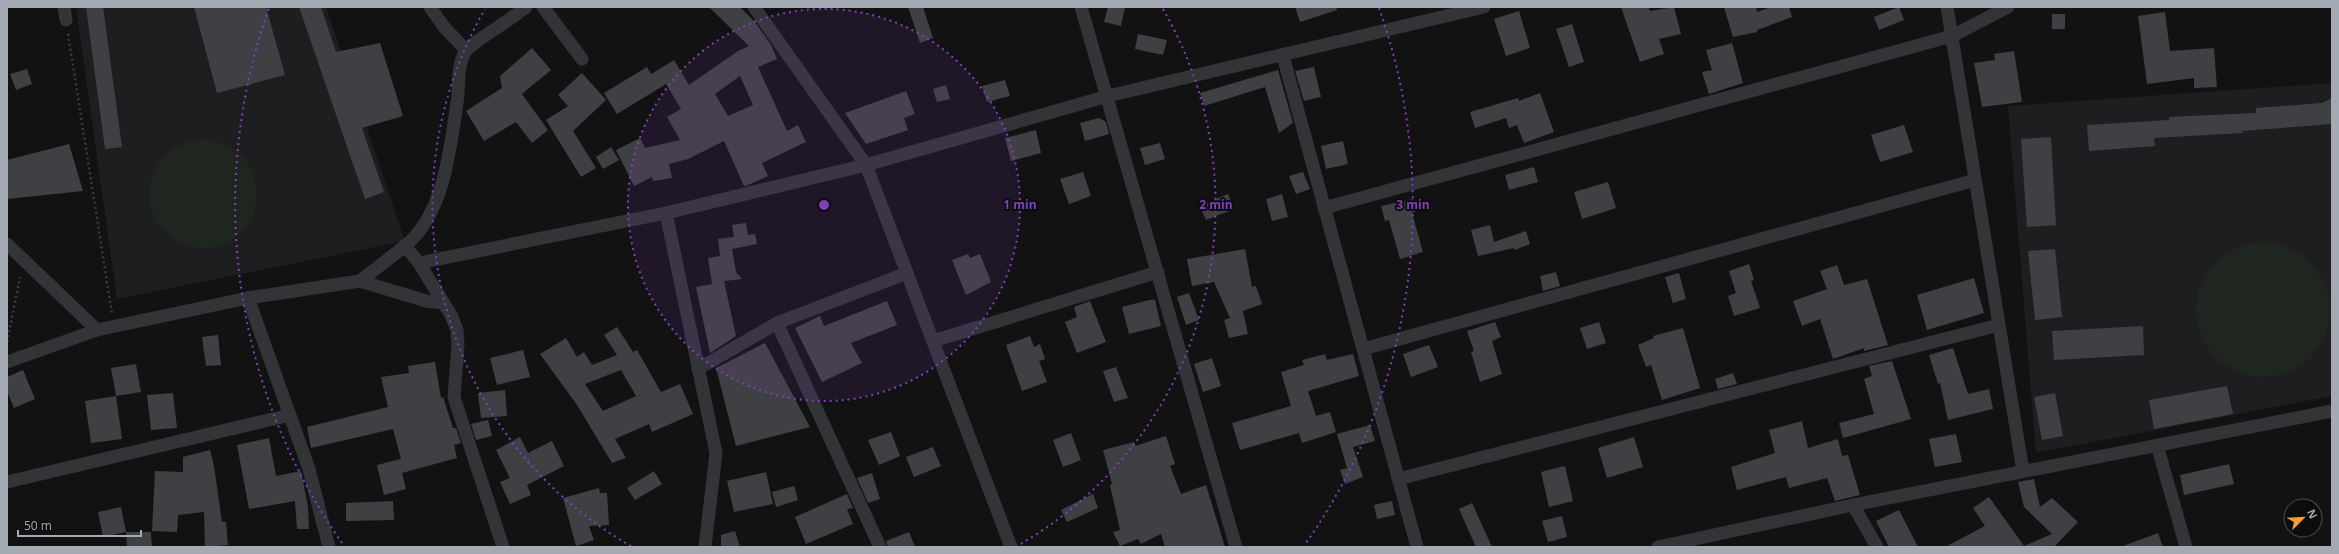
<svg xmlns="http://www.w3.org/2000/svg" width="2339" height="554" font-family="'Open Sans',sans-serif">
	<rect width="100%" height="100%" fill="#121213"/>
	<g fill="#1e1e20">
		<path d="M76,7H326L405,241L117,299Z"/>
		<path d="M2332,83V396L2036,453L2008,106Z"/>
	</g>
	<g fill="#1e261f">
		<circle cx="203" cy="194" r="54"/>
		<circle cx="2263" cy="310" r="67"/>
	</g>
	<g fill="#3e4043" fill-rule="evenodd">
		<path d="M86,7H103L122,147L105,149Z"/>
		<path d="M194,7H266L285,75L217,93Z"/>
		<path d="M299,7H321L336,52L380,43L403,116L362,128L384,192L365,199Z"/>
		<path d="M709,7H740L755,22L771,45L777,59L758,67L787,131L798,125L806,142L762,163L768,176L746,186H744L724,141L688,159L669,164L672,178L653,181L652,177L634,186L616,150L640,138L645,148L680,140L667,117L681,109L666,84L617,114L604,93L647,67L651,74L674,60L689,85L738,51L749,46ZM740,76L753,105L728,116L715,94Z"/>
		<path d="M908,7H923L933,38L920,43Z"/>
		<path d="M1108,7H1125L1121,26L1104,22Z"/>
		<path d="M1295,7H1336L1337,10L1300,22Z"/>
		<path d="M1621,7H1648L1650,11L1674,7L1681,34L1659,39L1664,54L1640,62Z"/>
		<path d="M1724,7H1756L1757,12L1771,7H1789L1792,17L1757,30V32L1733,37Z"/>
		<path d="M1899,7L1904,20L1879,30L1874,17Z"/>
		<path d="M1519,11L1530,48L1506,56L1494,19Z"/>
		<path d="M2165,12L2170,51L2214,48L2217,87L2194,88V78L2147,84L2138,16Z"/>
		<rect x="2052" y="14" width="13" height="15"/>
		<path d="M1572,24L1584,62L1569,67L1556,29Z"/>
		<path d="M1138,34L1167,40L1163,55L1135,49Z"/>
		<path d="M1732,43L1743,83L1709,94L1702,72L1712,70L1706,50Z"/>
		<path d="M532,48L551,70L522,94L548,130L532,143L516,122L484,141L466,111L502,88L500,76Z"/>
		<path d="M2014,51L2022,102L1982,107L1974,63L1995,60L1994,54Z"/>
		<path d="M1314,67L1321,97L1304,101L1295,71Z"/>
		<path d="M27,69L32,84L16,90L10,74Z"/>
		<path d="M1278,70L1293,123L1279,133L1265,87L1204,106L1200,93Z"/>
		<path d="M582,73L606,100L573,131L596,168L581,177L546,120L568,106L558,95Z"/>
		<path d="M1005,80L1010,96L987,102L982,86Z"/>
		<path d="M946,85L950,99L937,102L933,89Z"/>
		<path d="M906,91L915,114L904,118L908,130L866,144L845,113Z"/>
		<path d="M1540,93L1554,132L1524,143L1517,125L1509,128L1506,118L1475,128L1470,112L1518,98L1519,101Z"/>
		<path d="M2332,98V124L2242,131L2243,133L2154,138L2155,146L2089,151L2087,125L2169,120V117L2256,113V108L2322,103Z"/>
		<path d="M1099,118L1106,122L1109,134L1085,141L1080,123Z"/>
		<path d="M1904,125L1913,152L1880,162L1871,135Z"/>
		<path d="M1036,130L1041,153L1011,161L1005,138Z"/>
		<path d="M2051,137L2056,225L2027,227L2021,139Z"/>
		<path d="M1343,141L1348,164L1326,169L1321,146Z"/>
		<path d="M1160,143L1165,159L1145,165L1140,148Z"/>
		<path d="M69,144L83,191L7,199V160Z"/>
		<path d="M611,147L619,160L603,169L596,157Z"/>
		<path d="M1534,167L1538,182L1509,190L1505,175Z"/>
		<path d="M1083,172L1091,196L1069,204L1060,179Z"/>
		<path d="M1303,172L1310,189L1296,194L1289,176Z"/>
		<path d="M1608,182L1616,208L1582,219L1574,192Z"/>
		<path d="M1228,194L1234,209L1206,220L1200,206Z"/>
		<path d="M1282,194L1288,217L1272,221L1266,199Z"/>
		<path d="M1413,199L1416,211L1412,213L1423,252L1400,259L1389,220L1385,221L1381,206Z"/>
		<path d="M746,223L748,235L755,234L757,244L732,249L736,272L742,279L724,281L736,336L710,353L696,287L712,284L708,258L720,256L718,239L734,237L732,225Z"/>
		<path d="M1490,225L1494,242L1526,231L1530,244L1515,250L1514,248L1478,256L1471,230Z"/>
		<path d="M1245,249L1252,287L1256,286L1262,304L1243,311L1248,334L1229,338L1224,320L1230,318L1214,282L1192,286L1187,259Z"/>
		<path d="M2055,249L2062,317L2035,320L2028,251Z"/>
		<path d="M968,254L970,258L980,254L991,282L966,295L952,260Z"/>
		<path d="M1749,264L1754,280L1751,281L1760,308L1734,316L1728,296L1736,293L1729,271Z"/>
		<path d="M1837,265L1844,285L1867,279L1888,345L1864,351V348L1833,359L1820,319L1802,326L1793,301L1827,289L1820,271Z"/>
		<path d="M1556,272L1560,286L1543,291L1540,276Z"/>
		<path d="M1679,273L1686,299L1673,303L1665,277Z"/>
		<path d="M1974,278L1984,313L1927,330L1917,295Z"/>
		<path d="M1189,293L1199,320L1186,325L1177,297Z"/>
		<path d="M1149,300H1155L1161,326L1129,334L1122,307Z"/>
		<path d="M887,301L897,325L851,343L862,363L822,382L795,328L820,316L824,326Z"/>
		<path d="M1090,301L1106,342L1077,353L1065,322L1077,317L1074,307Z"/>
		<path d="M1495,322L1501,337L1492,341L1502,374L1480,382L1471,352L1474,351L1467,331Z"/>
		<path d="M1599,322L1606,343L1587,349L1580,328Z"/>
		<path d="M2143,326L2144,355L2054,360L2052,331Z"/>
		<path d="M617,327L633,352L637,350L661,392L680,384L693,414L652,432L649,424L615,439L626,458L612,463L577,405L540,354L566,338L577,357L584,352L592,365L617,355L604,335ZM621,370L636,396L603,411L585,384Z"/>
		<path d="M1683,328L1700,388L1662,400L1651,365L1646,367L1638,345L1654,338L1653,336Z"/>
		<path d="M218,335L221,365L206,366L202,337Z"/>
		<path d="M1030,336L1034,347L1040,344L1045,359L1039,361L1047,382L1022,391L1006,345Z"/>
		<path d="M765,343L810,427L736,446L716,368Z"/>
		<path d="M1429,345L1438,367L1411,377L1403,354Z"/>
		<path d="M1953,348L1968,394L1989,389L1993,409L1948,420L1940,383L1938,384L1929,355Z"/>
		<path d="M523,350L530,377L497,385L490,358Z"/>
		<path d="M1325,354L1327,360L1353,354L1359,376L1308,391L1316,416L1330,412L1336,432L1302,443L1299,433L1240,450L1232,423L1291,406L1281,372L1304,365L1302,360Z"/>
		<path d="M1212,358L1221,386L1203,392L1194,364Z"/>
		<path d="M1892,361L1911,419L1843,438L1839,423L1874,414L1864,379L1872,376L1869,366Z"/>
		<path d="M435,362L441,398L443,397L453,428H456L461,443L454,445L457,458L402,473L406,489L384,495L377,465L401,459L393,429L311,448L307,427L388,407L381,377L409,373L408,366Z"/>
		<path d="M136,364L141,392L116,396L111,368Z"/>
		<path d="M1116,367L1128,398L1114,402L1103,371Z"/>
		<path d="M23,370L35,399L14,408L7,391V377Z"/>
		<path d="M1733,373L1737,384L1718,389L1715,379Z"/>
		<path d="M2227,386L2233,414L2154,429L2149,400Z"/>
		<path d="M505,390L507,416L481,418L478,393Z"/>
		<path d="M173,393L177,428L151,430L147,395Z"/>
		<path d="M2055,393L2063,436L2042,440L2034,397Z"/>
		<path d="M116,396L122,439L91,443L85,401Z"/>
		<path d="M488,420L492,436L476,440L471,424Z"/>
		<path d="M1802,421L1808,448L1838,439L1842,456L1848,455L1860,495L1835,501L1827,478L1789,488L1786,477L1737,490L1731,467L1775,453L1769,430Z"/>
		<path d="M1370,425L1375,441L1353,447L1363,477L1345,484L1340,470L1347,468L1337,434Z"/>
		<path d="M891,432L900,456L879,465L868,440Z"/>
		<path d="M1071,433L1081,460L1063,467L1053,440Z"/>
		<path d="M1956,434L1962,462L1935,467L1929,439Z"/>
		<path d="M1166,436L1175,464L1170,466L1181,494L1206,485L1225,547H1165L1161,534L1141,544L1138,539L1120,546L1113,532L1120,530L1110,485L1112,484L1103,450L1134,442L1135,446Z"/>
		<path d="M520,437L528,453L552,441L564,466L527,485L531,495L510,504L500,482L510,478L496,450Z"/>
		<path d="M1634,437L1643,467L1607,478L1598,448Z"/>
		<path d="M269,438L276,476L301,471L308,507L309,529H297L295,501L249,509L237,445Z"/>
		<path d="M933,447L941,466L914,477L906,457Z"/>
		<path d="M210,450L214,466L222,522H226L228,545L205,547L204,512L178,515L177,532L152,531L155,471L183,472V457Z"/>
		<path d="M2229,464L2234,484L2184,495L2180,475Z"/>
		<path d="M1565,466L1573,501L1549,507L1541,472Z"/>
		<path d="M654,471L662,484L635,500L627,488Z"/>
		<path d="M766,472L773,504L734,512L727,481Z"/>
		<path d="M872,473L880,499L868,503L857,478Z"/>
		<path d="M2034,479L2040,507L2052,498L2078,522L2054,547H1945L1985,526L1973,508L1989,497L2024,546L2052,534L2024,507L2018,482Z"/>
		<path d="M794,486L798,500L776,507L772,492Z"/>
		<path d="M599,488L600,493H607L609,525L589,526L594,540L576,546L563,498Z"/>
		<path d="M847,494L853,508L847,509L853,524L806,544L795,517Z"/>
		<path d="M1093,494L1098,508L1067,522L1061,510Z"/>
		<path d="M393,501L394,520L346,521V503Z"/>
		<path d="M1392,501L1395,515L1377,519L1374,505Z"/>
		<path d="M1472,503L1492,547H1476L1459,509Z"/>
		<path d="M121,507L126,532L103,537L98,512Z"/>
		<path d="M1899,510L1918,547H1889L1876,521Z"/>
		<path d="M1562,516L1567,537L1548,542L1542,521Z"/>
		<path d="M735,531L740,547H721V535Z"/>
		<path d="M126,532H151L152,547H127Z"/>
		<path d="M909,532L915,547H888L886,541Z"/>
		<path d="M2158,533L2163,547H2123V546Z"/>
	</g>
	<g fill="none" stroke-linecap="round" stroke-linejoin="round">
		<g stroke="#393b3f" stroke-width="2.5" stroke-dasharray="2 3" stroke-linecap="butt">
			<path d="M68,34L112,314"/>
			<path d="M7,342L20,277"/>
		</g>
		<g stroke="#333438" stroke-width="13">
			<path d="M64,7L66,20"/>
			<path d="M430,7L444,27L466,50"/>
			<path d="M543,7L582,59"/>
			<path d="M754,7L866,165L1011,547"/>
			<path d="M1081,7L1236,547"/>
			<path d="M1947,7L2023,471"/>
			<path d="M1283,56L1417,547"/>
			<path d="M1324,208L1952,36L2008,7"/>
			<path d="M666,213L716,453L705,547"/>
			<path d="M7,244L97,330"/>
			<path d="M405,246C444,214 450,150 457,103C460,86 456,69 465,52C469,44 514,18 526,7"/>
			<path d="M419,263L666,213L866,165L1108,96L1484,7"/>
			<path d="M360,281L426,301L443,303"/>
			<path d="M248,298L309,469L329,547"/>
			<path d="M777,323L880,547"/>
			<path d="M933,341L1158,272"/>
			<path d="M1363,349L1975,180"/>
			<path d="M7,362L97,330L248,298L360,281L405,246L419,263L451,315L457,330L458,345L454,397L503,547"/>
			<path d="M698,369L777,323L907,273"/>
			<path d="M2157,445L2186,547"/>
			<path d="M1398,479L1999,325"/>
			<path d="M7,482L290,415"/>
			<path d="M1853,505L1877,547"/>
			<path d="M1658,547L1853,505L2332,411"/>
		</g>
	</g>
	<circle cx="824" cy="205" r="196" fill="#813fbd" fill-opacity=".12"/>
	<g fill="none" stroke="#813fbd" stroke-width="2" stroke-dasharray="2 4">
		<circle cx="824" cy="205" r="196"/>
		<path d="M631 546A392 392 0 0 1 485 9M1163 9A392 392 0 0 1 1017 546"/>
		<path d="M342 543A589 589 0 0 1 269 8M1379 8A589 589 0 0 1 1306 543"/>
	</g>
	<circle cx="824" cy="205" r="6" fill="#813fbd" stroke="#0d0d0e" stroke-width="2"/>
	<g font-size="12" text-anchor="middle" font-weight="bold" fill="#813fbd" stroke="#0d0d0e" stroke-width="4" stroke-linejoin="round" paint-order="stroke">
		<text x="1020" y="209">1 min</text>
		<text x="1216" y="209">2 min</text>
		<text x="1413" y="209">3 min</text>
	</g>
	<rect width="2339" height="554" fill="none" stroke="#a3aab4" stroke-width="16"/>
	<g transform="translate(2303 518) rotate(66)"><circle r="19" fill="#0d0d0e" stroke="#494c50"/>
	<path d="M0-3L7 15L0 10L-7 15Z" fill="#efa02e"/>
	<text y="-6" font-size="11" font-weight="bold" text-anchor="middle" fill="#a3aab4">N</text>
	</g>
	<path d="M18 530v6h123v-6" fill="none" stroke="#a3aab4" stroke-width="2"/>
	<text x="24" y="530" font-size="12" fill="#a3aab4" stroke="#0d0d0e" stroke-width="3" paint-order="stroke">50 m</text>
</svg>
